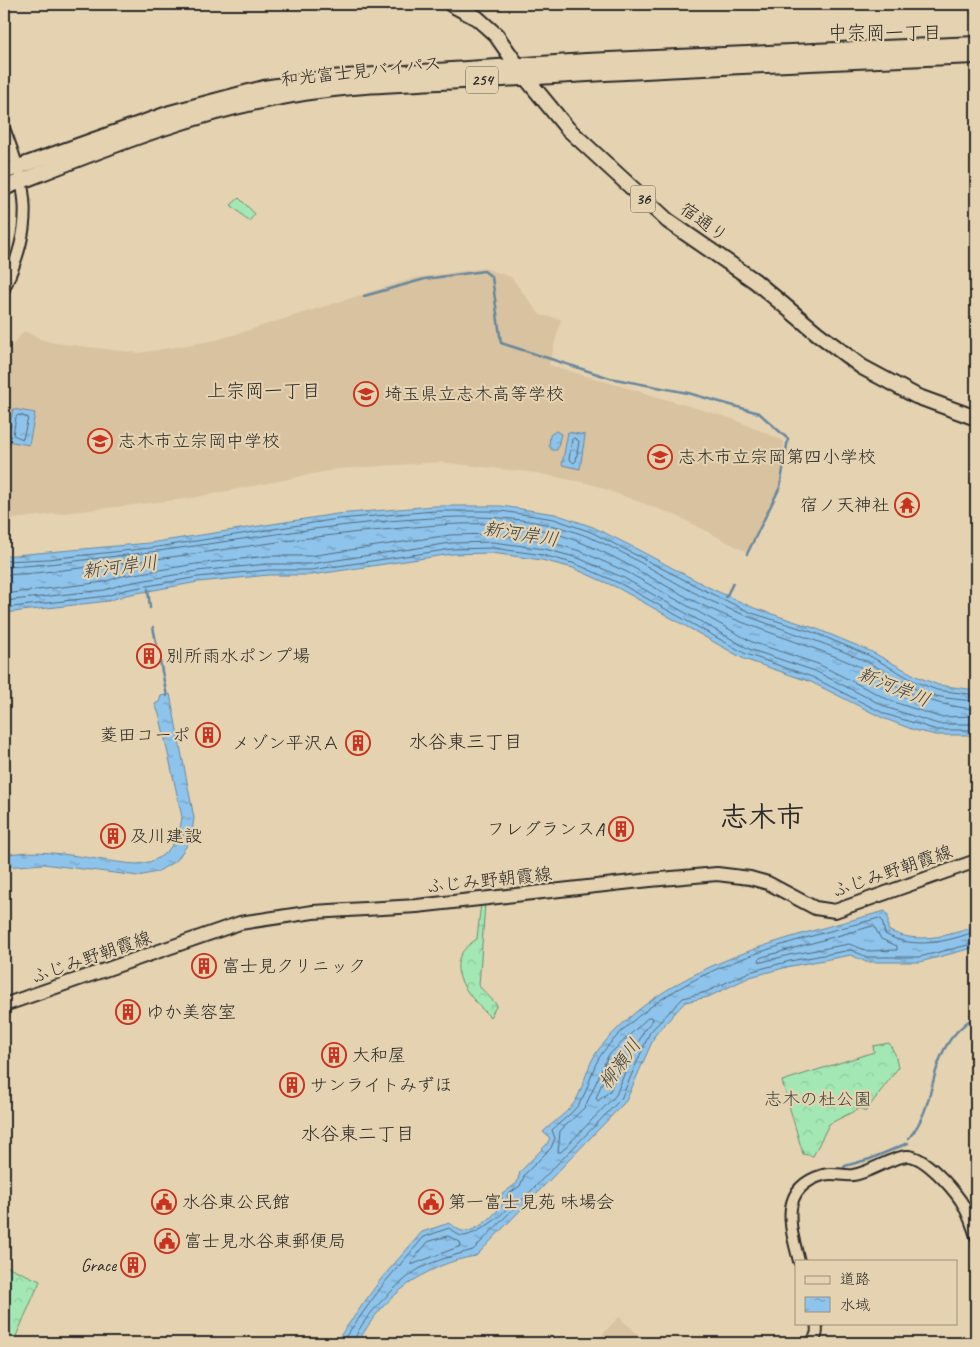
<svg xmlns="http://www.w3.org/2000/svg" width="980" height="1347" font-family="Caveat,'Klee One',sans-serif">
	<defs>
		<pattern id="forest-crowns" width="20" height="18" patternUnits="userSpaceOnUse" patternTransform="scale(1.25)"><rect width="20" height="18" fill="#a3e8b4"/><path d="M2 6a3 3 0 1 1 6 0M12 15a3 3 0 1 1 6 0" fill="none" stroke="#8cc79b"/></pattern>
		<pattern id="water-ripples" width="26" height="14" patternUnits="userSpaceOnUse" patternTransform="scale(1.25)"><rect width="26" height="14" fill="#8ec4ec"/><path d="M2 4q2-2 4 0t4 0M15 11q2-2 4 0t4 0" fill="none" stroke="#749fbf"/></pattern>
	</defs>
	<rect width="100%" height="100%" fill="#e5d2b0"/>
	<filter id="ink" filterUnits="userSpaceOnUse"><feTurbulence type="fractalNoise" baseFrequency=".02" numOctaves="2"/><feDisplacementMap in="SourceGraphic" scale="10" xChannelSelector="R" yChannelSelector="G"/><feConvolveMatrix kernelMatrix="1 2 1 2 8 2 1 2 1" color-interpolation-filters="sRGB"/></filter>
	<g filter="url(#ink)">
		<g fill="#d9c29f">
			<path d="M485,268L511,277L540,315L561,319L549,365L733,419L784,441L779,486L747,552L675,515L591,484L536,473L440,462L338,469L192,498L4,520V355L24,331L43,340L55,343L139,353L217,340L415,278Z"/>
			<path d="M619,1317L647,1343H594Z"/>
		</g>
		<g fill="url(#forest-crowns)" stroke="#678a70">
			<path d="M239,198L255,214L249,221L231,205Z"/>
			<path d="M481,902H485L479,986L497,1005L490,1017C467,994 438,963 477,939Z"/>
			<path d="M889,1043L895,1054L898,1068L865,1112L860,1108L829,1124L813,1156L803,1154L782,1081L874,1052L873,1046Z"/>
			<path d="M4,1265L40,1281L13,1343H4Z"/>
		</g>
		<g fill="url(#water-ripples)" stroke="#66879f">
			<path d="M13,409L35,413L29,445L7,441Z"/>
			<path d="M556,431L561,434L557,450H552L549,446L550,435Z"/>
			<path d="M568,432L585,435L580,469L562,465Z"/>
			<path d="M435,506H501L555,514L593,527L631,546L712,589L754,608L817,629L870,651L918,677L938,685L976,690V735H936L914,730L883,718L811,682L744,659L618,588L573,568L542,560L492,553L452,554L311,575H269L198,582L126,595L108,601L4,613V556L150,543L337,514Z"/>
			<path d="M170,694L194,818L191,839L177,860L157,872L138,876L43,864L4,867V855C47,846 93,861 136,864C164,863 179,843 182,817L160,717L155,704L159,702L161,696Z"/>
			<path d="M885,911L888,916V930C916,945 948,936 976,926V947L920,962H866L851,955L791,966L750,977L708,997L685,1002L655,1035L626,1101L476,1256C427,1263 380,1298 358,1343H335L381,1279L422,1232L449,1223C454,1225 457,1230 462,1231C476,1234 497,1213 504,1202L501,1195L517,1183L520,1172L547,1144L550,1138L543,1132C553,1122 569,1112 576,1100C585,1084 587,1064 599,1049C669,963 784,939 885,911Z"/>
		</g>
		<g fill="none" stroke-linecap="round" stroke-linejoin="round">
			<g stroke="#536878" stroke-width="1">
				<path d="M19,415L28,418L23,439L13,435L16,417Z"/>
				<path d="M574,438L579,441L576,461L574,463L569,459L572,440Z"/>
				<path d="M4,561L48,559L151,548L338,519L435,511H501L528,515L554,519L591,532L710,593L752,613L815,633L868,655L916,682L937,690L976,695"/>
				<path d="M4,567C36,566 68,562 100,558C196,548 292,529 388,521C442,517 496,513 550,525C608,537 658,576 711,601C761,624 813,637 863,660C887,671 909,690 936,696C949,699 963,700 976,701"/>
				<path d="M4,575C36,574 68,569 100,566C198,555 295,537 393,529C445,524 499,519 550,532C606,547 655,582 706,607C756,630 808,644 858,666C869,671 879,678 889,683C917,698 945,707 976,709"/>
				<path d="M4,594L104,582L122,576L196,564L268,556H310L450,535L495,534L546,541L580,551L627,572L752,642L818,664L891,701L939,717L976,716"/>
				<path d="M4,601L105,590L123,584L197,571L268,564H310L451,543L493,542L545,549L578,558L624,578L749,649L815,671L888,708L938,724H976"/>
				<path d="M4,608L107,596L125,590L198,577L268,570H311L452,549L493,548L543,555L576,564L621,584L746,654L812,677L885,714L937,730H976"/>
				<path d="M874,926L881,939L897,946V950L868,951L849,944L789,955L762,962L759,961L760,958Z"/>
				<path d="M649,1017H652L653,1020L645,1029L630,1059L616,1095L561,1152H558L560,1131L585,1107L608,1056Z"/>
				<path d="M619,1056L622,1059L610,1091L598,1101L596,1098C602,1084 607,1066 619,1056Z"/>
				<path d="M448,1236L460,1242L461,1246L411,1265V1262L428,1242Z"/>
				<path d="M341,1343L385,1282L424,1237L449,1228C453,1231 457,1235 462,1236C473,1237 508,1214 509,1203C509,1200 508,1198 507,1195L520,1186L525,1174L551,1148L555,1138L552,1130C560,1122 573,1113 579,1104C590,1088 591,1067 603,1052C670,969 782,944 879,918L882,920L885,934C913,950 948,942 976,931"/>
				<path d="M354,1343C356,1322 401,1280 419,1269C436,1260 455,1255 473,1250L621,1099L650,1032L683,998L706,992L749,972L790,961L851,950L867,957H919L976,943"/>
			</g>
			<g stroke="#66879f" stroke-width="2.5">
				<path d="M364,296L425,279L484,271L492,277L501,343L610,378L688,393L759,413L788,439L780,487L747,554"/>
				<path d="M148,589L150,608"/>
				<path d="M726,597L733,583"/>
				<path d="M153,627L167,696"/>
				<path d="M909,1138C943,1097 922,1050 976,1016"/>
				<path d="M842,1171L845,1166L870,1159L908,1143"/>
			</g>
			<defs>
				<g id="tertiary">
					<path d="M4,128C29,193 34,223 4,289"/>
					<path d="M799,1261C790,1227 778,1188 823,1175C833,1172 843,1176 853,1175C872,1172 888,1158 907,1156C924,1155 952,1188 961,1201C968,1212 972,1225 976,1236"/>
					<path d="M809,1343C817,1339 818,1331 816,1323"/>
				</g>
				<path id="secondary" d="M4,1005L240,923L313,912L417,906L650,880L717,874L750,878L768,883L815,908L835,911L976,861"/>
				<path id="primary" d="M451,4L477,18L496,35L526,78L567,128L668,221L755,281L817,333L862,367L916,396L976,418"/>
				<g id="trunk">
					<path d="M4,172L170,113L264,88L330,78L586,61L976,44"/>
					<path d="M4,188C98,151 191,112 292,95C367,82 444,83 520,78C672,69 824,62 976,56"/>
				</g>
			</defs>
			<use href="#tertiary" stroke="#2b2b2b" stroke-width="14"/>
			<use href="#secondary" stroke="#2b2b2b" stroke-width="16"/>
			<use href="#primary" stroke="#2b2b2b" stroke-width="18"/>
			<use href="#trunk" stroke="#2b2b2b" stroke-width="18"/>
			<use href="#tertiary" stroke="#e5d2b0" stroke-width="10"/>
			<use href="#secondary" stroke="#e5d2b0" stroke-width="12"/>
			<use href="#primary" stroke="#e5d2b0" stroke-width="14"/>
			<use href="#trunk" stroke="#e5d2b0" stroke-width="14"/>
		</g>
	</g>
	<defs>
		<symbol id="school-ring" viewBox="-11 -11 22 22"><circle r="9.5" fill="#e5d2b0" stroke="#c8321e" stroke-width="1.5"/><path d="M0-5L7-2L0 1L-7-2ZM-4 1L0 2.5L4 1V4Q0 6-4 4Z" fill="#c8321e"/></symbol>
		<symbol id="temple-ring" viewBox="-11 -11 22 22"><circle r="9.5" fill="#e5d2b0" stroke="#c8321e" stroke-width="1.5"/><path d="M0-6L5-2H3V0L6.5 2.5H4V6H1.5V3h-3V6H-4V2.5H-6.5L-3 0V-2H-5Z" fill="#c8321e"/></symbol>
		<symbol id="building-ring" viewBox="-11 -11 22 22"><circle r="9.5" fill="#e5d2b0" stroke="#c8321e" stroke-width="1.5"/><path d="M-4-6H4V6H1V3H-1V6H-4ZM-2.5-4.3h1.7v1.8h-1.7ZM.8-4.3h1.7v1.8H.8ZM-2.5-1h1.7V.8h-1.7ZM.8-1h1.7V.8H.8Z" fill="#c8321e"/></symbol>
		<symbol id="civic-ring" viewBox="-11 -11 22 22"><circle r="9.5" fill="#e5d2b0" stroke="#c8321e" stroke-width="1.5"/><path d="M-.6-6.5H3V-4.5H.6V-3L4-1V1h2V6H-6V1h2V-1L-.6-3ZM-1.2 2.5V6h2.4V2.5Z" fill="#c8321e"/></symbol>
	</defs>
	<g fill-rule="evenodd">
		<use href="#school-ring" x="352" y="380" width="28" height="28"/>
		<use href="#school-ring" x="86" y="427" width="28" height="28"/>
		<use href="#school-ring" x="646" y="443" width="28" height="28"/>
		<use href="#temple-ring" x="893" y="491" width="28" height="28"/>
		<use href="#building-ring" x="135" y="642" width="28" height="28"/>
		<use href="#building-ring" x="194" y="721" width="28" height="28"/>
		<use href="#building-ring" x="344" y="729" width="28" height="28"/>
		<use href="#building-ring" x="607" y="815" width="28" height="28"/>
		<use href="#building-ring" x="99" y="822" width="28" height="28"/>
		<use href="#building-ring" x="190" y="952" width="28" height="28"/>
		<use href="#building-ring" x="114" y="998" width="28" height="28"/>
		<use href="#building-ring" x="320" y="1041" width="28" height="28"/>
		<use href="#building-ring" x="278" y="1071" width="28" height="28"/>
		<use href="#civic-ring" x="150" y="1188" width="28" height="28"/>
		<use href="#civic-ring" x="417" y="1188" width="28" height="28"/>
		<use href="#civic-ring" x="153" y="1227" width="28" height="28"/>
		<use href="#building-ring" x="119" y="1251" width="28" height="28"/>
	</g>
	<g text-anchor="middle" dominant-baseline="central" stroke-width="4.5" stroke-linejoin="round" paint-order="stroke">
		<g fill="#e5d2b0" stroke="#635d53" stroke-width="1">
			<rect x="466" y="66.5" width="32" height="27" rx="4"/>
			<rect x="630.5" y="185.5" width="25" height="27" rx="4"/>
		</g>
		<g font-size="16" font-weight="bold" fill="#2b2b2b">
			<text x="482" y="80">254</text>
			<text x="643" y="199">36</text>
		</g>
		<g font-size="18" fill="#2b2b2b" stroke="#e5d2b0">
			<text transform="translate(361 71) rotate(-6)">和光富士見バイパス</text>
			<text transform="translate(704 222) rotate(36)">宿通り</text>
			<text transform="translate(892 871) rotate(-19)">ふじみ野朝霞線</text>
			<text transform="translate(489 880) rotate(-6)">ふじみ野朝霞線</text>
			<text transform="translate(91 957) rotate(-19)">ふじみ野朝霞線</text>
		</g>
		<g font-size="18" fill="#2b2b2b" stroke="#e5d2b0" text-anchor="start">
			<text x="384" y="394">埼玉県立志木高等学校</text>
			<text x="118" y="441">志木市立宗岡中学校</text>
			<text x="678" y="457">志木市立宗岡第四小学校</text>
			<text x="890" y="505" text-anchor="end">宿ノ天神社</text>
			<text x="166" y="656">別所雨水ポンプ場</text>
			<text x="190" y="735" text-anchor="end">菱田コーポ</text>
			<text x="340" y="743" text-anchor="end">メゾン平沢Ａ</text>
			<text x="604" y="829" text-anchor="end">フレグランスA</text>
			<text x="130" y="836">及川建設</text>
			<text x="222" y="966">富士見クリニック</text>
			<text x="146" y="1012">ゆか美容室</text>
			<text x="352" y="1055">大和屋</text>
			<text x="310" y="1085">サンライトみずほ</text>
			<text x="182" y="1202">水谷東公民館</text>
			<text x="448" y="1202">第一富士見苑 味場会</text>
			<text x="184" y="1241">富士見水谷東郵便局</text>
			<text x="116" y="1265" text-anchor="end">Grace</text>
		</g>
		<g font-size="18" fill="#3d4740" stroke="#e5d2b0">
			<text x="818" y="1099">志木の杜公園</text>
		</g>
		<g font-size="19" fill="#2b2b2b" stroke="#e5d2b0">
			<text x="885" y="33">中宗岡一丁目</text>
			<text x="264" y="391">上宗岡一丁目</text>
			<text x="466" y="742">水谷東三丁目</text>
			<text x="358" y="1134">水谷東二丁目</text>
		</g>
		<g font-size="19" font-style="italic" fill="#3a4248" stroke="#e5d2b0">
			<text transform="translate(521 534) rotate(9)">新河岸川</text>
			<text transform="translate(120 567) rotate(-7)">新河岸川</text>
			<text transform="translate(894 687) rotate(22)">新河岸川</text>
			<text transform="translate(620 1064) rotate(-54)">柳瀬川</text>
		</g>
		<g font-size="28" font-weight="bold" fill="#2b2b2b" stroke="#e5d2b0">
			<text x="762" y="816">志木市</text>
		</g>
	</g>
	<rect width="980" height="1347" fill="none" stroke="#e5d2b0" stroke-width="20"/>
	<rect x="10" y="10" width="960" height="1327" fill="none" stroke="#2b2b2b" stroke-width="2" filter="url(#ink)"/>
	<rect x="795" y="1260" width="162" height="65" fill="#e5d2b0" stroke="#9b8f7b"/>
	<rect x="805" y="1276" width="25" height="8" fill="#e5d2b0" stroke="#9b8f7b"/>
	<text x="840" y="1284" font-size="15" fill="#2b2b2b">道路</text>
	<rect x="805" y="1297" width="25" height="15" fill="url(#water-ripples)" stroke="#9b8f7b"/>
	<text x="840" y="1310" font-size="15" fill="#2b2b2b">水域</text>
</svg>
